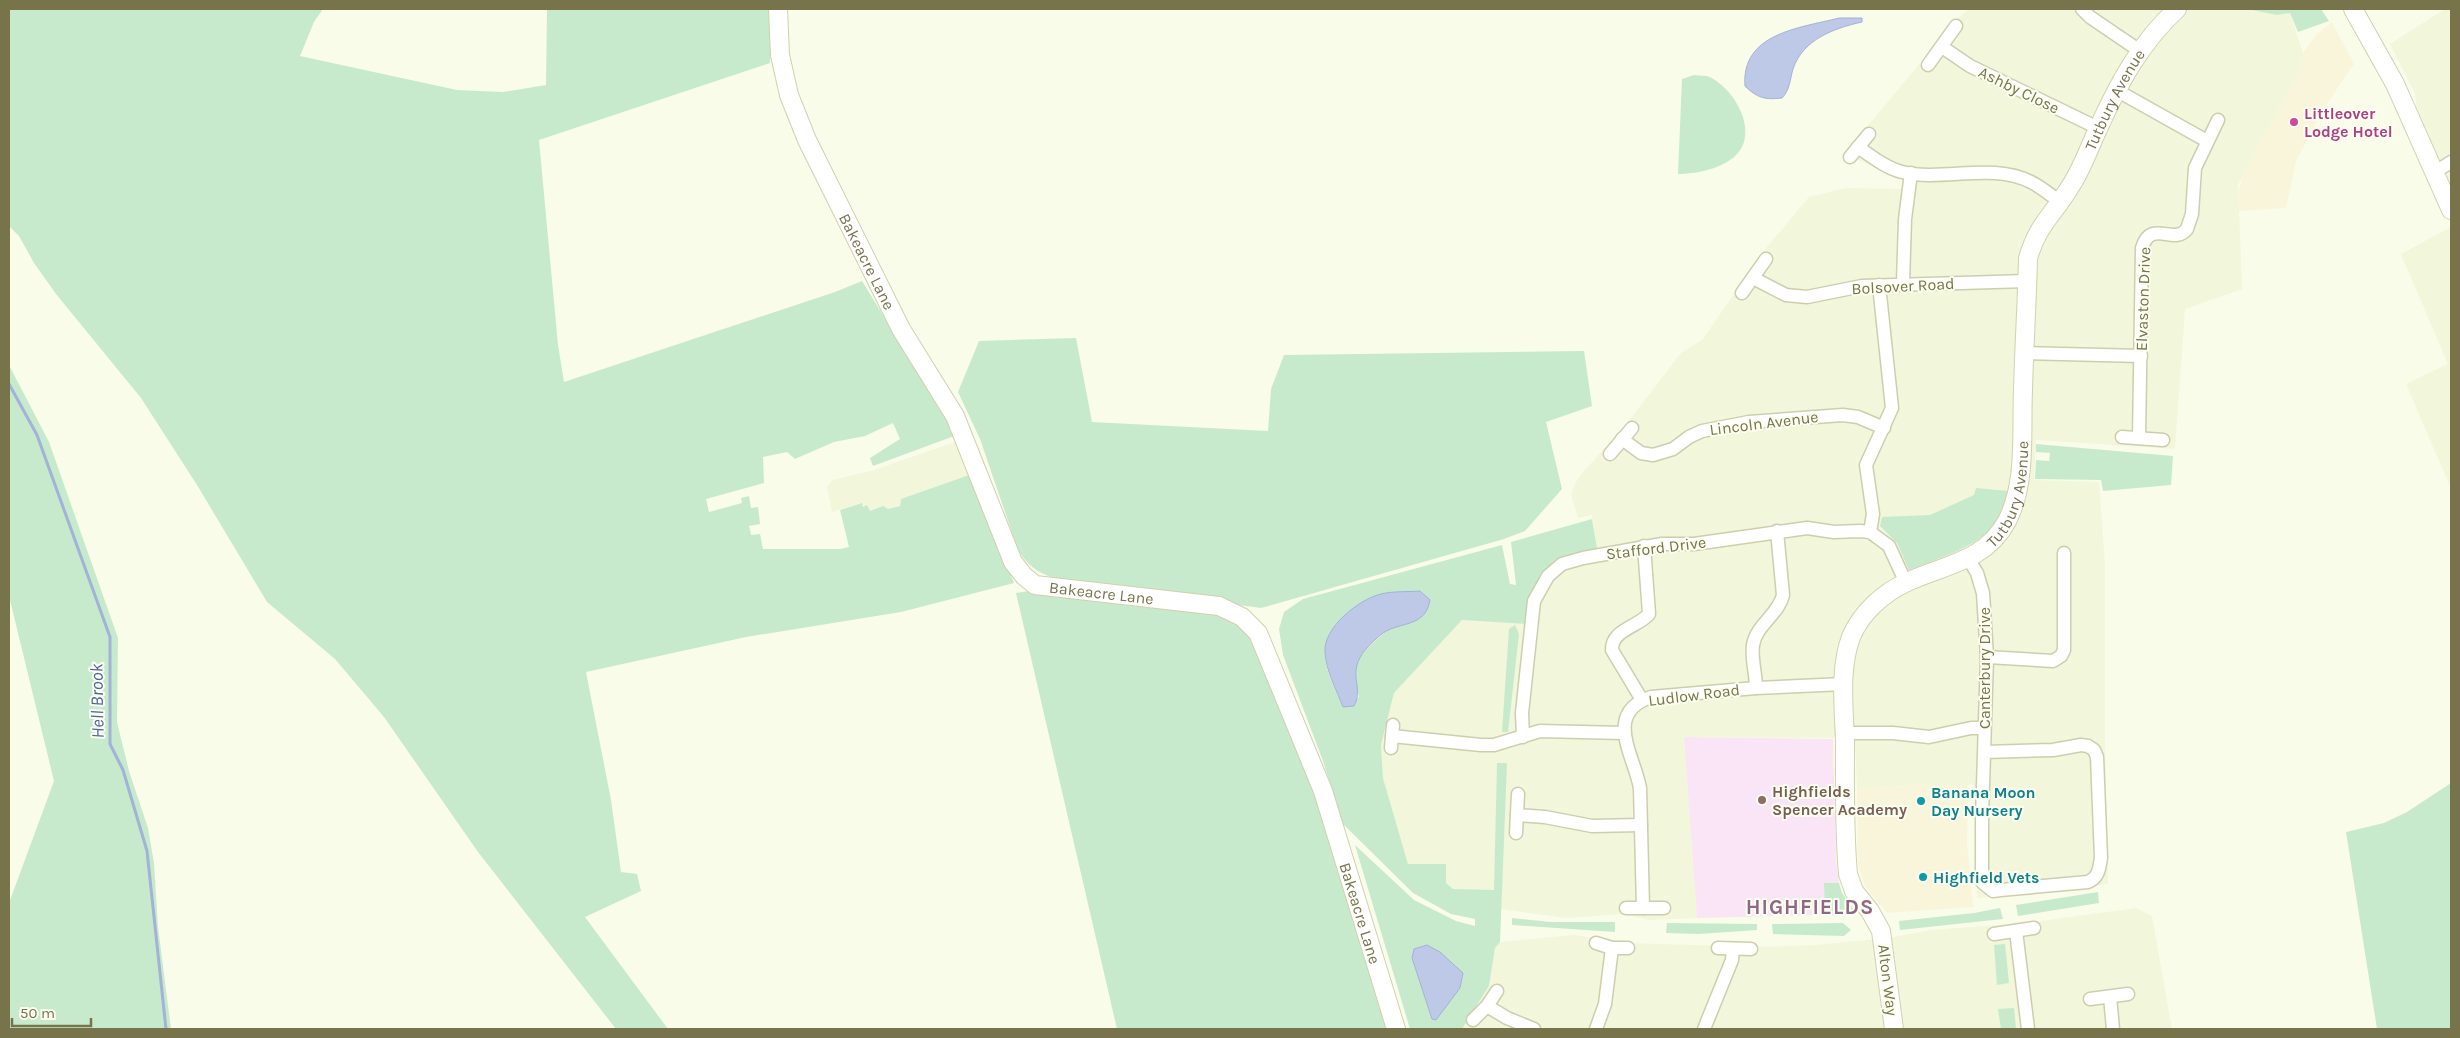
<svg xmlns="http://www.w3.org/2000/svg" width="2460" height="1038" font-family="Karla,sans-serif">
	<rect width="100%" height="100%" fill="#f9fce9"/>
	<g fill="#f2f6da">
		<path d="M1969,9H2247L2277,15L2290,13L2303,53L2301,68L2238,185L2242,289L2185,309L2175,449L2036,440L2034,480L2099,482L2105,565V744L2108,884L1977,898L1974,785H1922L1857,789L1855,738L1684,737L1697,918L1649,920L1622,914L1566,918L1501,909V895L1494,891L1453,890L1446,883V864H1408L1383,778L1381,745L1394,693L1462,620L1528,624L1532,595L1538,577L1555,562L1597,548L1592,515L1578,518L1571,494L1578,478L1628,422L1681,353L1703,339L1762,253L1809,197L1846,188L1903,189V178L1844,154L1958,18Z"/>
		<path d="M2445,9H2451V188L2417,109L2415,94L2390,44Z"/>
		<path d="M2451,227V488L2406,384L2448,364L2401,254Z"/>
		<path d="M958,441L972,474L902,499L900,506L888,509L883,506L870,511L861,503L832,512L827,487L833,480L874,470Z"/>
		<path d="M2136,908L2152,916L2172,1029H1462L1489,986L1495,948L1500,942L1574,935L1628,943L1755,947L1816,945L1888,938L1931,930L2027,923Z"/>
	</g>
	<g fill="#f9f5da">
		<path d="M2332,22L2354,64L2324,108L2296,161L2286,208L2239,211L2238,192L2243,176L2301,68L2303,53L2316,35Z"/>
		<path d="M1922,785H1968L1967,843L1973,907L1887,913L1865,886L1858,865L1857,789Z"/>
	</g>
	<path fill="#f9e5f5" d="M1684,737L1833,739L1836,861L1839,883L1824,884L1825,915L1697,918Z"/>
	<g fill="#c7eacd" fill-rule="evenodd">
		<path d="M9,9H323L314,22L300,56L457,90L503,92L546,85L547,9H772L770,63L539,140L558,345L564,382L835,292L862,281L957,435L873,466L870,458L900,439L893,423L865,436L834,442L795,459L787,452L763,457L764,483L706,499L709,512L742,503L741,498L749,496L751,508L758,507L760,524L749,526L751,535L760,534L763,549H840L849,547L840,510L862,503L863,507L867,505L870,511L883,506L888,509L900,506L901,499L972,474L1014,583L901,612L746,637L586,672L611,800L621,872L637,874L641,891L585,917L668,1029H616L478,852L384,717L335,659L267,602L197,485L141,398L56,294L34,263L19,236L9,226Z"/>
		<path d="M2247,9H2321L2329,21L2298,32L2290,13L2277,15Z"/>
		<path d="M1694,75C1699,76 1706,75 1710,77C1731,88 1751,118 1744,142C1737,166 1700,174 1678,174L1682,79Z"/>
		<path d="M1076,338L1092,422L1268,431L1271,389L1284,355L1584,351L1592,406L1546,422L1562,489L1525,531L1504,539L1261,608L1074,583C1049,578 1031,572 1018,550L980,439L958,392L979,341Z"/>
		<path d="M9,365L49,442L118,638L117,722L129,771L148,828L154,863L158,927L171,1029H9V903L54,781L9,596Z"/>
		<path d="M2036,444L2173,456L2171,485L2103,491L2101,480L2035,479L2036,460L2049,461L2050,453L2036,452Z"/>
		<path d="M1976,488L2008,491C2005,541 1948,554 1909,570L1897,543L1880,526L1882,517L1930,515L1974,495Z"/>
		<path d="M1592,519L1597,548C1542,566 1536,564 1528,624L1462,620L1394,693L1381,745L1383,778L1408,864H1446V883L1453,889L1494,890L1497,763H1507L1500,942L1495,948L1489,986L1462,1029H1410L1355,845L1414,900L1456,921L1475,926V919L1451,914L1413,893L1343,824L1323,761L1283,655L1279,629L1284,612L1303,599L1502,545L1510,584L1516,585L1511,542ZM1339,621L1384,633C1359,655 1350,663 1359,697L1343,707C1329,675 1313,651 1339,621Z"/>
		<path d="M1050,588L1233,612L1271,660L1395,1029H1117L1016,593Z"/>
		<path d="M1515,625L1519,634L1508,732H1502L1509,629Z"/>
		<path d="M2451,783V1029H2377L2346,832L2384,823L2407,812Z"/>
		<path d="M1824,883H1839L1842,893L1857,914L1825,915Z"/>
		<path d="M2098,892L2099,903L2018,916L2016,905Z"/>
		<path d="M2000,908L2003,919L1900,930L1899,921L1974,913Z"/>
		<path d="M1512,918L1550,922H1615V932L1512,925Z"/>
		<path d="M1667,923L1757,924V930L1699,934L1666,933Z"/>
		<path d="M1843,923L1851,930L1844,936L1773,934L1772,924Z"/>
		<path d="M2005,944L2009,983L1997,985L1994,945Z"/>
		<path d="M2014,1008L2016,1029H2001L1998,1009Z"/>
	</g>
	<g fill="#bdc9e6" stroke="#a3b2d8">
		<path d="M1839,18H1862V22C1835,28 1803,39 1793,69C1790,79 1790,90 1782,98C1765,100 1757,98 1745,86C1741,33 1800,28 1839,18Z"/>
		<path d="M1420,591L1430,600C1425,628 1401,621 1383,633C1378,637 1370,644 1366,649C1345,674 1365,686 1354,706L1343,707C1336,689 1326,671 1325,652C1323,628 1359,599 1381,594C1393,591 1407,592 1420,591Z"/>
		<path d="M1427,945L1440,952L1463,973L1460,988L1436,1020L1432,1019L1412,958L1414,949Z"/>
	</g>
	<g fill="none" stroke-linecap="round" stroke-linejoin="round">
		<path stroke="#a3b2d8" stroke-width="3" d="M9,384L37,435L110,637V744L123,770L147,851L166,1029"/>
		<defs>
			<g id="street">
				<path d="M2082,9L2090,17L2140,51"/>
				<path d="M1942,47L1970,66L2098,128"/>
				<path d="M1928,65L1956,26"/>
				<path d="M2116,90L2207,141"/>
				<path d="M1858,147C1871,156 1886,168 1902,172C1943,182 1992,162 2031,182C2041,187 2051,195 2060,202"/>
				<path d="M1850,157L1869,134"/>
				<path d="M2435,172L2451,162"/>
				<path d="M1753,278L1786,295L1807,297L1862,286L2027,281"/>
				<path d="M1903,283L1905,219L1911,173"/>
				<path d="M1742,293L1766,259"/>
				<path d="M2024,353L2141,356"/>
				<path d="M2122,437L2163,440"/>
				<path d="M2139,438L2142,248C2151,218 2174,246 2187,229L2192,214L2195,168L2218,120"/>
				<path d="M1622,439L1641,453L1653,455L1673,449L1689,437L1702,431L1749,422L1843,415L1858,417L1884,428"/>
				<path d="M1610,454L1632,428"/>
				<path d="M1870,532L1873,514L1866,465L1892,408L1879,285"/>
				<path d="M1968,558L1977,573L1983,593L1987,657L1982,818V882L1993,891L2000,890L2088,882C2099,877 2099,869 2101,858L2097,757L2094,750L2088,746L2081,745L2053,750L1984,752"/>
				<path d="M1987,657L2053,661L2061,656L2064,650V553"/>
				<path d="M1756,688C1756,674 1751,658 1753,645C1756,625 1779,614 1783,595L1777,531"/>
				<path d="M1642,700L1612,650C1611,630 1638,627 1649,614L1644,546"/>
				<path d="M1845,733H1893L1929,737L1971,728H1984"/>
				<path d="M1392,736L1481,745H1494L1540,731L1623,733"/>
				<path d="M1523,737L1522,713L1534,601L1548,576L1562,564L1583,558L1662,544H1694L1807,528L1834,532L1860,531L1870,532L1889,546L1906,583"/>
				<path d="M1391,748L1393,725"/>
				<path d="M1517,815L1545,817L1592,826L1641,825"/>
				<path d="M1516,833L1518,794"/>
				<path d="M1626,908H1664"/>
				<path d="M1643,908L1640,788C1634,755 1603,713 1651,697L1756,688L1844,684"/>
				<path d="M2016,931L2028,1029"/>
				<path d="M1994,934L2034,928"/>
				<path d="M1596,943L1612,948H1628"/>
				<path d="M1718,948L1751,949"/>
				<path d="M2110,997L2113,1029"/>
				<path d="M2090,999L2128,994"/>
				<path d="M1487,1006L1507,1018L1534,1029"/>
				<path d="M1473,1020L1487,1006L1497,991"/>
				<path d="M1596,1029L1605,1004L1612,948"/>
				<path d="M1704,1029L1732,960L1733,949"/>
			</g>
			<g id="secondary">
				<path id="s1" d="M778,9L780,55L789,95L807,140L901,329L955,416L1013,562L1024,576L1035,585L1219,606L1242,617L1258,633L1323,791L1396,1029"/>
				<path d="M2353,9L2395,84L2451,210"/>
				<path id="s2" d="M1894,1029L1881,931L1870,911L1854,891L1848,874C1844,830 1845,786 1845,742C1844,708 1839,669 1851,637C1861,613 1883,593 1907,582C1944,565 1986,561 2007,521C2027,482 2021,433 2023,391C2024,347 2027,303 2028,258C2038,224 2053,215 2070,187C2082,169 2089,148 2098,129C2118,84 2141,42 2177,9"/>
			</g>
		</defs>
		<use href="#street" stroke="#ceceae" stroke-width="15"/>
		<use href="#secondary" stroke="#d1d1ac" stroke-width="20"/>
		<use href="#street" stroke="#fff" stroke-width="12"/>
		<use href="#secondary" stroke="#fff" stroke-width="18"/>
	</g>
	<circle fill="#d1479c" stroke="#fcfff0" stroke-width="2" cx="2294" cy="122" r="5"/>
	<circle fill="#8d6e63" stroke="#fcfff0" stroke-width="2" cx="1762" cy="800" r="5"/>
	<g fill="#0f9aa8" stroke="#fcfff0" stroke-width="2">
		<circle cx="1921" cy="801" r="5"/>
		<circle cx="1923" cy="877" r="5"/>
	</g>
	<g text-anchor="middle" dominant-baseline="central" stroke-width="4" stroke-linejoin="round" paint-order="stroke">
		<g font-size="16" fill="#77744c" stroke="#fcfff0">
			<text transform="translate(2019 90) rotate(26)">Ashby Close</text>
			<text stroke="none"><textPath href="#s2" startOffset="1050">Tutbury Avenue</textPath></text>
			<text stroke="none"><textPath href="#s1" startOffset="271">Bakeacre Lane</textPath></text>
			<text transform="translate(1903 286) rotate(-3)">Bolsover Road</text>
			<text transform="translate(2143 299) rotate(-88)">Elvaston Drive</text>
			<text transform="translate(1764 423) rotate(-7)">Lincoln Avenue</text>
			<text stroke="none"><textPath href="#s2" startOffset="630">Tutbury Avenue</textPath></text>
			<text transform="translate(1656 548) rotate(-7)">Stafford Drive</text>
			<text stroke="none"><textPath href="#s1" startOffset="705">Bakeacre Lane</textPath></text>
			<text transform="translate(1984 668) rotate(-90)">Canterbury Drive</text>
			<text transform="translate(1694 695) rotate(-7)">Ludlow Road</text>
			<text stroke="none"><textPath href="#s1" startOffset="1170">Bakeacre Lane</textPath></text>
			<text transform="translate(1888 980) rotate(83)">Alton Way</text>
		</g>
		<g font-size="16" font-weight="bold" fill="#b23c85" stroke="#fcfff0" text-anchor="start">
			<text x="2304" y="113">Littleover<tspan x="2304" dy="18">Lodge Hotel</tspan></text>
		</g>
		<g font-size="16" font-weight="bold" fill="#785e54" stroke="#fcfff0" text-anchor="start">
			<text x="1772" y="791">Highfields<tspan x="1772" dy="18">Spencer Academy</tspan></text>
		</g>
		<g font-size="16" font-weight="bold" fill="#0d838f" stroke="#fcfff0" text-anchor="start">
			<text x="1931" y="792">Banana Moon<tspan x="1931" dy="18">Day Nursery</tspan></text>
			<text x="1933" y="877">Highfield Vets</text>
		</g>
		<g font-size="18" font-style="italic" fill="#4f659f" stroke="#fcfff0">
			<text transform="translate(97 701) rotate(-91)">Hell Brook</text>
		</g>
		<g font-size="21" font-weight="bold" letter-spacing="1" fill="#936588" stroke="#fcfff0">
			<text x="1810" y="907">HIGHFIELDS</text>
		</g>
	</g>
	<rect width="2460" height="1038" fill="none" stroke="#77744c" stroke-width="20"/>
	<path d="M12 1018v8h79v-8" fill="none" stroke="#77744c" stroke-width="2.5"/>
	<text x="20" y="1018" font-size="15" fill="#77744c" stroke="#fcfff0" stroke-width="4" paint-order="stroke">50 m</text>
</svg>
